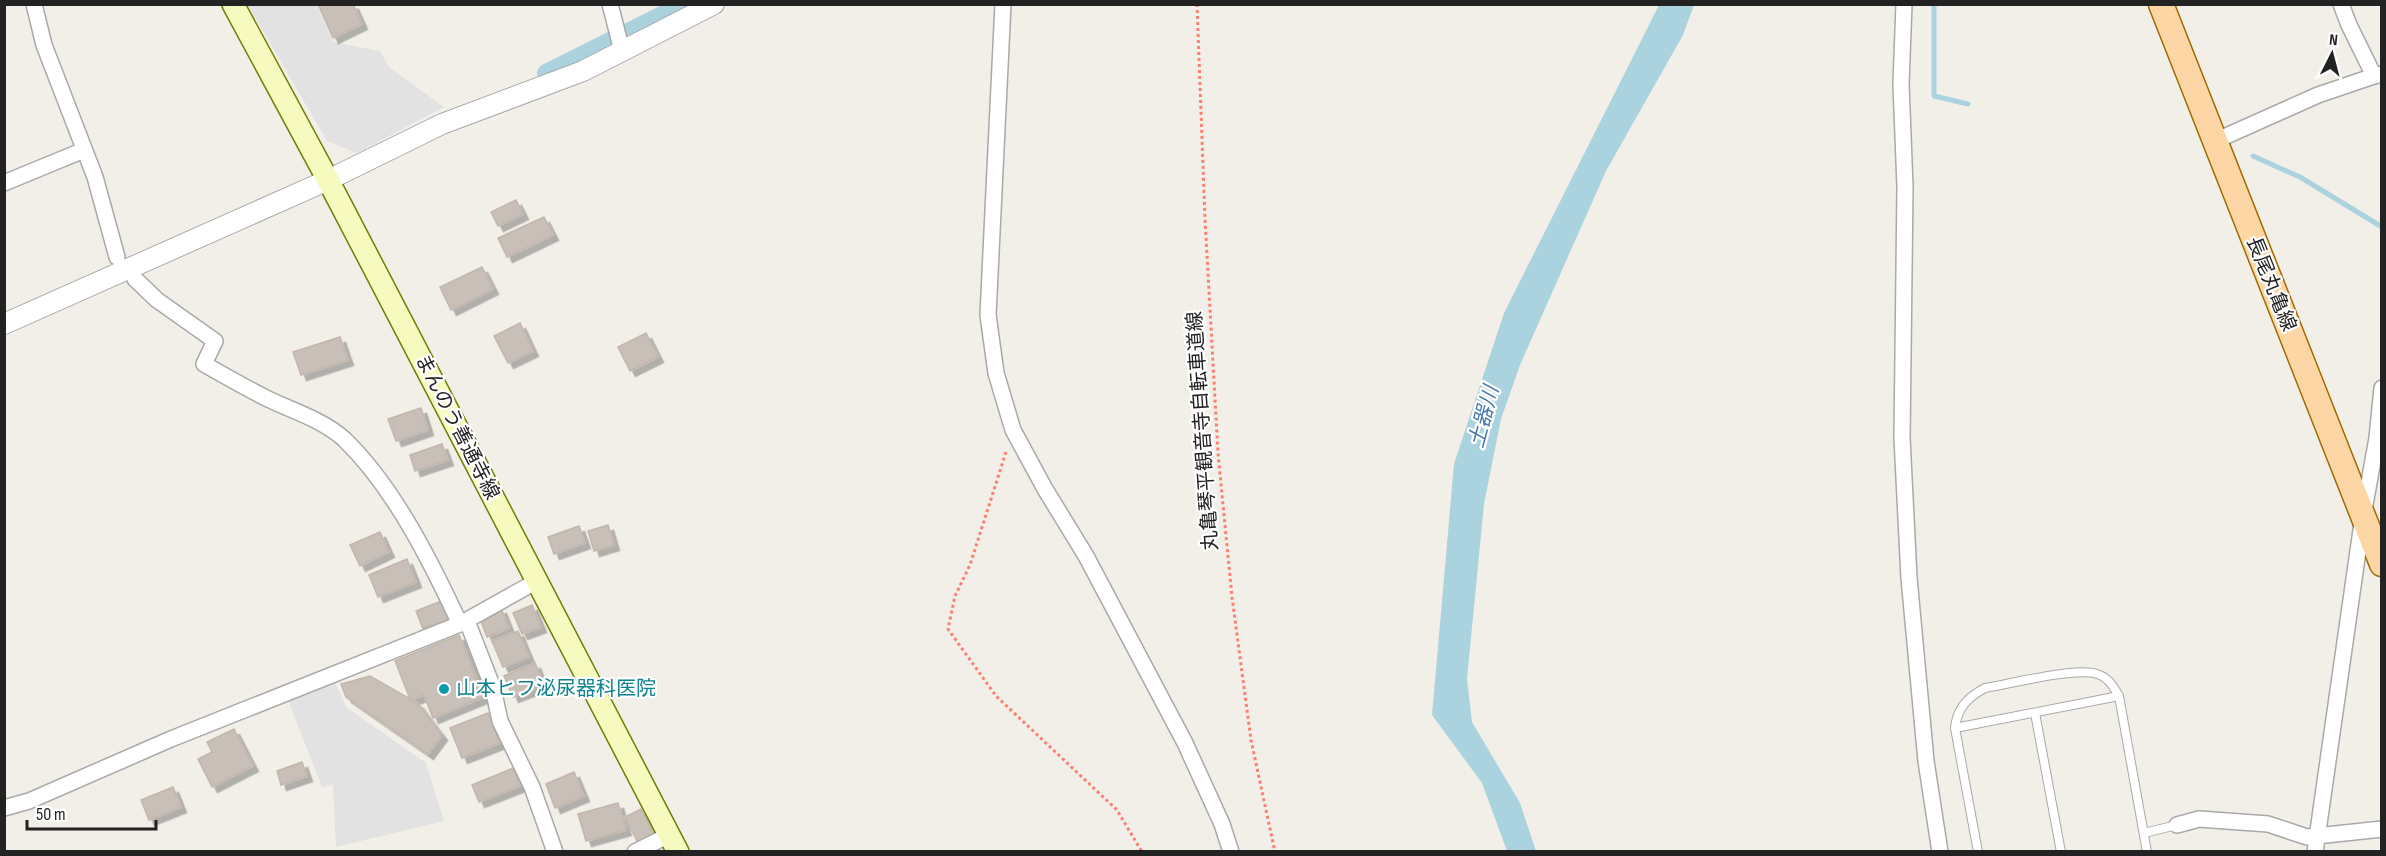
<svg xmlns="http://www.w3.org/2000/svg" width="2386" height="856" font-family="'Sofia Sans Condensed','Noto Sans JP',sans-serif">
	<defs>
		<filter id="shadow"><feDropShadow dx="5.5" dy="5.5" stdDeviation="0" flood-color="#0004"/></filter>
	</defs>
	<rect width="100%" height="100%" fill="#f2efe9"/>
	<g fill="#e2e2e2">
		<path d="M248,5H317L333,42L380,51L389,67L444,107L357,153L327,141Z"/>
		<path d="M335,682L346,707L426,763L444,821L336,847L333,784L322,787L288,700Z"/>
	</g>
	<path fill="#aad3df" d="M1659,5H1694L1683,35L1606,171L1520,365L1501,419L1484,504L1467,679L1472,722L1520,803L1536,851H1507L1482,783L1432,715L1454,464L1504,313Z"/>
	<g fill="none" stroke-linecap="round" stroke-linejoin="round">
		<g stroke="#aad3df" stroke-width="5">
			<path d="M1934,4V96L1968,104"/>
			<path d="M2253,156L2300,177L2382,227"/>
		</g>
		<path stroke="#aad3df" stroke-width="18" d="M546,73L684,4"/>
	</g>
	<g fill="#c7bfb8" stroke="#c4b6ab" stroke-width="1.5" filter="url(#shadow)">
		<path d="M318,4H353L362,24L333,38Z"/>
		<path d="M516,200L523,214L498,226L491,212Z"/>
		<path d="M544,217L553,235L507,257L498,238Z"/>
		<path d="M482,267L493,289L451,310L440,287Z"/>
		<path d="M520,323L533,351L508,363L494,336Z"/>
		<path d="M646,333L658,357L630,371L618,347Z"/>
		<path d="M340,337L348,360L301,375L293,352Z"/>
		<path d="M421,408L428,430L396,441L388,419Z"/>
		<path d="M442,444L448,460L415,471L410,455Z"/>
		<path d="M608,525L614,545L594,551L588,531Z"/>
		<path d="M579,526L585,543L554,554L548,537Z"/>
		<path d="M380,532L389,552L360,566L350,545Z"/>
		<path d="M407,559L416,582L378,597L369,575Z"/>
		<path d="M444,600L451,618L423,629L416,611Z"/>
		<path d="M532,605L541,627L522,634L513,613Z"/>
		<path d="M501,608L509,628L487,637L479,616Z"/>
		<path d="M518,631L529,657L503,667L492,641Z"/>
		<path d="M459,635L484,697L433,718L424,695L411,700L418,703L442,735L428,754L346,697L341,684L370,676L410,699L395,661Z"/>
		<path d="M535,663L544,685L513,697L504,676Z"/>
		<path d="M488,713L500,743L462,758L450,728Z"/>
		<path d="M234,729L253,766L212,787L198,759L212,752L207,742Z"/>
		<path d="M302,762L307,776L281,785L277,771Z"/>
		<path d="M513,768L520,786L479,802L472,785Z"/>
		<path d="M574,772L584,796L555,808L546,784Z"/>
		<path d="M173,787L181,807L149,820L141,800Z"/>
		<path d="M618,803L626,830L586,841L578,814Z"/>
		<path d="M641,809L655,837L639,845L625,817Z"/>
	</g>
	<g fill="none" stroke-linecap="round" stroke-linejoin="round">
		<defs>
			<g id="service">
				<path d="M2035,713L2061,852"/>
				<path d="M1955,728L2119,696"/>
				<path d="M2144,833L2177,825"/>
				<path d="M1978,852L1955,728C1957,708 1968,697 1985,688C2010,684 2075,667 2097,674C2108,677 2113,686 2119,696L2147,852"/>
			</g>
			<g id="minor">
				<path d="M34,4L44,45L95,177L117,257"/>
				<path d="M610,4L622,51"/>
				<path d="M1003,4L988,315L996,373L1013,430L1045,489L1086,556L1185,743L1222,824L1231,852"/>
				<path d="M1904,4L1901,84L1905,187L1902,438L1909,578L1926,761L1940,852"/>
				<path d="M2341,4L2349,25L2374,76L2382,74"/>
				<path d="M2215,141L2318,95L2374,76"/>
				<path d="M4,183L84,150"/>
				<path d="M135,279L157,300L215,341L204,364C225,376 246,388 268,399C293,411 323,420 344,439C394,487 431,562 460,624"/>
				<path d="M467,621L493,688L500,721L532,787L555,852"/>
				<path d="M4,808L29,801L171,739L460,624L537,581"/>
				<path d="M2177,825L2199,819L2268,824L2307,837L2382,829"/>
				<path d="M635,852L669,835"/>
				<path d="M2315,852L2363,516L2377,438L2382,388"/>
			</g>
			<path id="tertiary" d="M4,324L328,180L442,124L583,71L714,4"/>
			<path id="secondary" d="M233,4L328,180L678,852"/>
			<path id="primary" d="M2161,4L2382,564"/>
		</defs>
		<use href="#service" stroke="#a9a9a9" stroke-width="10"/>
		<use href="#minor" stroke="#a9a9a9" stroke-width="18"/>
		<use href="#tertiary" stroke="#a9a9a9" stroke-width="22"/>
		<use href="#secondary" stroke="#707d05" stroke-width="24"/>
		<use href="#primary" stroke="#a06b00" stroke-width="27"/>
		<g stroke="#fa8072" stroke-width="3" stroke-dasharray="3 3" stroke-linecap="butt">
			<path d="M1197,4L1205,219L1218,453L1232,597L1251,740L1275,852"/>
			<path d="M1006,452L970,565L955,596L948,629L996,696L1117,810L1142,852"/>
		</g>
		<use href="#service" stroke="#fff" stroke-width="8"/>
		<use href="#minor" stroke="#fff" stroke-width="15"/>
		<use href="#tertiary" stroke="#fff" stroke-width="20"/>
		<use href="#secondary" stroke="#f7fabf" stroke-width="21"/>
		<use href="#primary" stroke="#fcd6a4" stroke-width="24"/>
	</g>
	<circle fill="#0f9aa8" stroke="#fff" stroke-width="2" cx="444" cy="689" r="6"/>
	<g text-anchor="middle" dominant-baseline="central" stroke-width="4.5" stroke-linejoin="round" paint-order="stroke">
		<g font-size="20" fill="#222" stroke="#fff">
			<text transform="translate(2271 284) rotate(68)">長尾丸亀線</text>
			<text transform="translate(457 427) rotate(63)">まんのう善通寺線</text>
			<text transform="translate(1203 431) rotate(-94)">丸亀琴平観音寺自転車道線</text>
		</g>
		<g font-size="20" fill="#0d838f" stroke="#fff" text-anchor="start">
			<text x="456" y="689">山本ヒフ泌尿器科医院</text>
		</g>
		<g font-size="21" font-style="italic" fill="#4a7aab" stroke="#fff">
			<text transform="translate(1484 417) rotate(-75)">土器川</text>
		</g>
	</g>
	<rect width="2386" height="856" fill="none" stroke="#222222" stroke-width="12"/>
	<g transform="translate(2332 54) rotate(6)" stroke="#ffffff" stroke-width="4.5" paint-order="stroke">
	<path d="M0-4.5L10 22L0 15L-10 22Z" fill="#222222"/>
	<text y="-9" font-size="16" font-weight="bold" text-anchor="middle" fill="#222222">N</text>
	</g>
	<path d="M27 820v9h129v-9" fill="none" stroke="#222222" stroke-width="3"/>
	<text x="36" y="820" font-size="18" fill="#222222" stroke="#ffffff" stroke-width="4.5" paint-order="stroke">50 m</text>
</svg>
